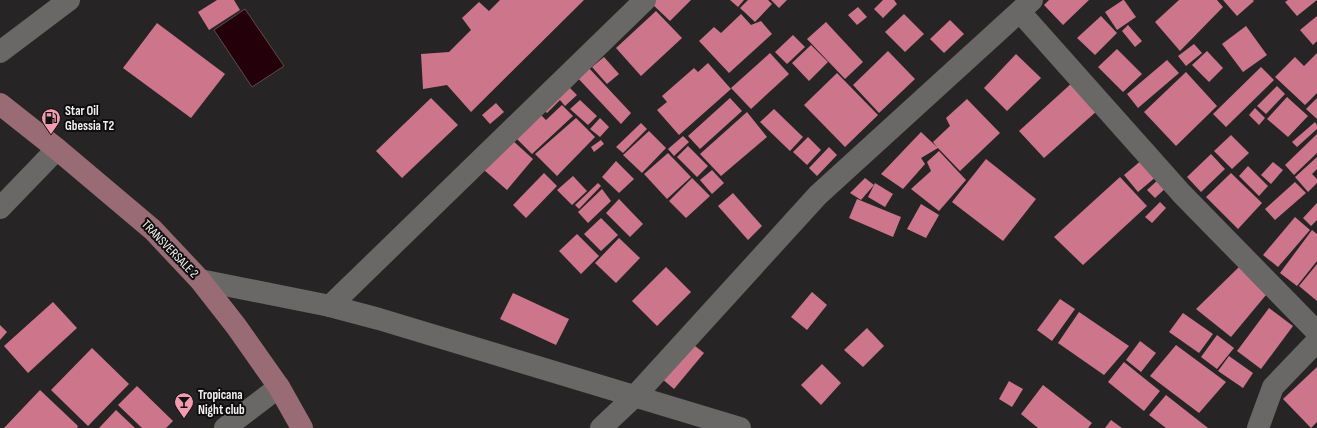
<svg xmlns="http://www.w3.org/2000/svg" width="1317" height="428" font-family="'Sofia Sans Condensed',sans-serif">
	<rect width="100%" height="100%" fill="#272425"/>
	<path fill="#23000a" stroke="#61484f" d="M245,9L284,66L252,87L214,30Z"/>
	<g fill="#cd768b">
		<path d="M217,0H234L240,10L209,30L198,12Z"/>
		<path d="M500,0H584L471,112L447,85L423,89L421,54L449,52L471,30L462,18L479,2L489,11Z"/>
		<path d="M652,0H691L670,21L650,2Z"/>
		<path d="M730,0H744L738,7Z"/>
		<path d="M748,0H768L772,4L755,22L740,8Z"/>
		<path d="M771,0H787L779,8Z"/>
		<path d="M883,0H894L897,4L883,18L874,9Z"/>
		<path d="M1049,0H1089L1063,25L1044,5Z"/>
		<path d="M1123,0H1124L1136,17L1117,30L1105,12Z"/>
		<path d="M1179,0H1217L1223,7L1180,51L1155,22Z"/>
		<path d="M1223,0H1253L1254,1L1237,16Z"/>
		<path d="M1288,0H1317L1297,16L1285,2Z"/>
		<path d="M858,7L867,17L857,25L848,15Z"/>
		<path d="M656,11L682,38L641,76L616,48Z"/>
		<path d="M741,14L751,25L761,21L772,34L729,73L699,41L714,27L721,33Z"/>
		<path d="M904,14L924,34L905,52L885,32Z"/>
		<path d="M1101,16L1117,33L1095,55L1077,38Z"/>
		<path d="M1317,16V41L1313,45L1300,30Z"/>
		<path d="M950,20L964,34L944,53L930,39Z"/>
		<path d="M826,22L863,62L845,79L807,39Z"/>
		<path d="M157,23L225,74L191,118L123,68Z"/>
		<path d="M1128,25L1142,41L1135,47L1122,31Z"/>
		<path d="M1246,26L1267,55L1243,72L1222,44Z"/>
		<path d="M793,35L805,47L787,64L775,52Z"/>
		<path d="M1194,44L1202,53L1186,66L1178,56Z"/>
		<path d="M811,45L828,62L809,81L792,63Z"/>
		<path d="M1117,49L1142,74L1123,92L1098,67Z"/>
		<path d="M888,51L915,79L879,113L853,85Z"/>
		<path d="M1207,51L1223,68L1209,82L1192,65Z"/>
		<path d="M770,53L789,74L751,109L731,88Z"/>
		<path d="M1317,53V93L1305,105L1275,77L1295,57L1304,66Z"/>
		<path d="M1016,54L1041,78L1007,111L984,88Z"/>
		<path d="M604,57L619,74L607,84L592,67Z"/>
		<path d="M1167,60L1179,73L1138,108L1127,94Z"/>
		<path d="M708,63L731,89L679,135L657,110L667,102L662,96L694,68L698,72Z"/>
		<path d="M587,66L631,113L621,124L575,75Z"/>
		<path d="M1261,67L1274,80L1226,127L1213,114Z"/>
		<path d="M1186,72L1217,106L1176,146L1144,112Z"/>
		<path d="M837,73L878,115L845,147L804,105Z"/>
		<path d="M1073,82L1098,110L1044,158L1019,131Z"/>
		<path d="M566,84L577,95L565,106L560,100L547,113L542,108Z"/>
		<path d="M1277,86L1285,94L1266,114L1257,106Z"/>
		<path d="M1287,97L1308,116L1288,137L1267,119Z"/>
		<path d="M431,98L458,125L402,178L376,151Z"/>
		<path d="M730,98L742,111L700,149L688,136Z"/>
		<path d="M1317,98V119L1306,109Z"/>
		<path d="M967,99L1000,133L960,171L938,148L921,158L925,164L903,189L881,174L921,132L937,147L933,142L950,126L946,118Z"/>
		<path d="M580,100L597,116L588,125L570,109Z"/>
		<path d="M496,103L504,112L490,124L482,115Z"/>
		<path d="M562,105L573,116L532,154L516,138L541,115L546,120Z"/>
		<path d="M1255,108L1265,118L1259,125L1249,115Z"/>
		<path d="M774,109L803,137L790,151L760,122Z"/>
		<path d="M747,112L767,137L721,176L700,154Z"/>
		<path d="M576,118L595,137L557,176L535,154Z"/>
		<path d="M600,118L609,127L600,137L590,129Z"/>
		<path d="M1315,122L1317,125V129L1297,147L1292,142Z"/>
		<path d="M641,123L647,129L623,153L616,147Z"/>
		<path d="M649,131L666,148L642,173L623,155Z"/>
		<path d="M1317,134V153L1294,175L1285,165Z"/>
		<path d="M1231,135L1249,153L1232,169L1214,151Z"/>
		<path d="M683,136L689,142L674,156L668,149Z"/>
		<path d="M808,137L821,150L807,165L793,152Z"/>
		<path d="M511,139L533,159L507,190L484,170Z"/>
		<path d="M601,140L604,144L594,152L591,147Z"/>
		<path d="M688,146L708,166L697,177L677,157Z"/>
		<path d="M829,147L837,155L817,176L809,168Z"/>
		<path d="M939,151L966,180L939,211L911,189L931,171L927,162Z"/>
		<path d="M668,153L691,177L667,199L644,174Z"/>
		<path d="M1211,154L1225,169L1201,192L1187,177Z"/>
		<path d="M1317,157V169L1312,174L1317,179V183L1308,192L1295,177Z"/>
		<path d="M986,159L1036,199L1003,241L952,202Z"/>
		<path d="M1143,159L1157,176L1138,192L1124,175Z"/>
		<path d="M616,161L634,179L619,193L602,177Z"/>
		<path d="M1273,162L1283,170L1271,184L1261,175Z"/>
		<path d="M1248,166L1268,186L1259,196L1239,176Z"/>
		<path d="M712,170L724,183L712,194L700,180Z"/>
		<path d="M544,173L557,186L526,218L513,205Z"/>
		<path d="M1231,173L1262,203L1238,229L1206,197Z"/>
		<path d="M573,176L587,191L572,205L557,190Z"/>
		<path d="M1120,177L1147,206L1083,265L1054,237Z"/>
		<path d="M692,178L710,196L686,218L669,201Z"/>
		<path d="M865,178L874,185L861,200L850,193Z"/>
		<path d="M1160,178L1168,186L1155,198L1147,190Z"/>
		<path d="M1295,182L1306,193L1275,220L1265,209Z"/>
		<path d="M598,183L601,186L579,209L575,205Z"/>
		<path d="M875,183L893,194L885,207L868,197Z"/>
		<path d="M602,189L611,201L588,223L578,212Z"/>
		<path d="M733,193L762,226L748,240L718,206Z"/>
		<path d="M619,199L643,224L630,237L606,213Z"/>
		<path d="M857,199L901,217L893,237L849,218Z"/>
		<path d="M1160,202L1166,208L1152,223L1145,217Z"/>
		<path d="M1317,203V220L1311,226L1303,218Z"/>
		<path d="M921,204L939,215L926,238L907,229Z"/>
		<path d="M1295,217L1310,230L1278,267L1263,255Z"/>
		<path d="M601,218L618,235L601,251L584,234Z"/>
		<path d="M1312,230L1317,234V261L1297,286L1280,273Z"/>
		<path d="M577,234L599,256L581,274L559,251Z"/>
		<path d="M619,238L640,258L616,283L595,263Z"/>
		<path d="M1317,264V301L1299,286Z"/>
		<path d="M666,267L691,292L657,326L632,301Z"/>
		<path d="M1239,267L1266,295L1231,337L1196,309Z"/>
		<path d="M812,292L827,305L807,330L791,317Z"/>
		<path d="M513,293L569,319L556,345L500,319Z"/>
		<path d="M1060,299L1075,309L1052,341L1037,330Z"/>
		<path d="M53,302L77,328L28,373L4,346Z"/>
		<path d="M1269,308L1293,326L1261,369L1237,351Z"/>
		<path d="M1079,312L1129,346L1104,375L1058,343Z"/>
		<path d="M1183,313L1213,334L1199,353L1169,332Z"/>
		<path d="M0,325L7,332L0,340Z"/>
		<path d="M867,328L884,346L863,367L844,350Z"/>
		<path d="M1217,335L1234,348L1217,369L1201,357Z"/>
		<path d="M1140,341L1156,353L1141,372L1126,360Z"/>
		<path d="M690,342L704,353L674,389L661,378Z"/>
		<path d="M1176,345L1226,382L1199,413L1150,376Z"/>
		<path d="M92,348L129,384L88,426L51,390Z"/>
		<path d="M1229,356L1253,373L1243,388L1218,371Z"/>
		<path d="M1124,362L1160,391L1144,411L1108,382Z"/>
		<path d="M822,364L841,383L821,405L801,385Z"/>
		<path d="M1317,367V422L1311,428L1283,399Z"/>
		<path d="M1009,381L1023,389L1012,407L999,399Z"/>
		<path d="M1043,385L1092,423L1088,428H1038L1021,414Z"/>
		<path d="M137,386L173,421L166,428H142L118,405Z"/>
		<path d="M40,390L78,426L77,428H4Z"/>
		<path d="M1166,395L1208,428H1166L1149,415Z"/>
		<path d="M116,410L135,428H99Z"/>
		<path d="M1111,420L1122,428H1105Z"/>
	</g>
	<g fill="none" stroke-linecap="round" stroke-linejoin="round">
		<g stroke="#6a6767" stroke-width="22">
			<path d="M1020,12L1182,194L1317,332"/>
			<path d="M0,52L69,0"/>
			<path d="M0,208L57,149"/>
			<path d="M200,280L330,306L379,319L740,428"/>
			<path d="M330,306L645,0"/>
			<path d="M225,428L279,387"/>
			<path d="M601,428L635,396L818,195L1032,0"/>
			<path d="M1258,428L1273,387L1317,341"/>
		</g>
		<path stroke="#986b75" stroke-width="22" d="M0,104L57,149L153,230L200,280L236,326L279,387L302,428"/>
	</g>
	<defs>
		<symbol id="fuel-pin" viewBox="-11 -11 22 30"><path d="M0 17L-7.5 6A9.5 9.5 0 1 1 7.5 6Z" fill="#f29aae" stroke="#0f0e0e"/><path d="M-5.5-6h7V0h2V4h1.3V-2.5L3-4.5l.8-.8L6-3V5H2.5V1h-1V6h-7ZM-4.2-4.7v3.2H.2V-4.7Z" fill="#111"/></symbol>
		<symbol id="bar-pin" viewBox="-11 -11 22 30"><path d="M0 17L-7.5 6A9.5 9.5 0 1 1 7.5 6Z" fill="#f29aae" stroke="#0f0e0e"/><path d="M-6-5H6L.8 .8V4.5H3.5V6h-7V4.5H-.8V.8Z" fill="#111"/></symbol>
	</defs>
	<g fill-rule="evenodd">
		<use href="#fuel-pin" x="40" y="107" width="22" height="30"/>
		<use href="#bar-pin" x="173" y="391" width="22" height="30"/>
	</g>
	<g text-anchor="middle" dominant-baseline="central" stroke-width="4" stroke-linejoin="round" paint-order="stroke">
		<g font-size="13" font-weight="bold" fill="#f3f1f1" stroke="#0f0e0e" text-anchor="start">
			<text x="65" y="111">Star Oil<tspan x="65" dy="15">Gbessia T2</tspan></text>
			<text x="198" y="395">Tropicana<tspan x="198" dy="15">Night club</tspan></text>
		</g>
		<g font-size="13" fill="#f3f1f1" stroke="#0f0e0e">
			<text transform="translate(170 249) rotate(46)">TRANSVERSALE 2</text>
		</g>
	</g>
</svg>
